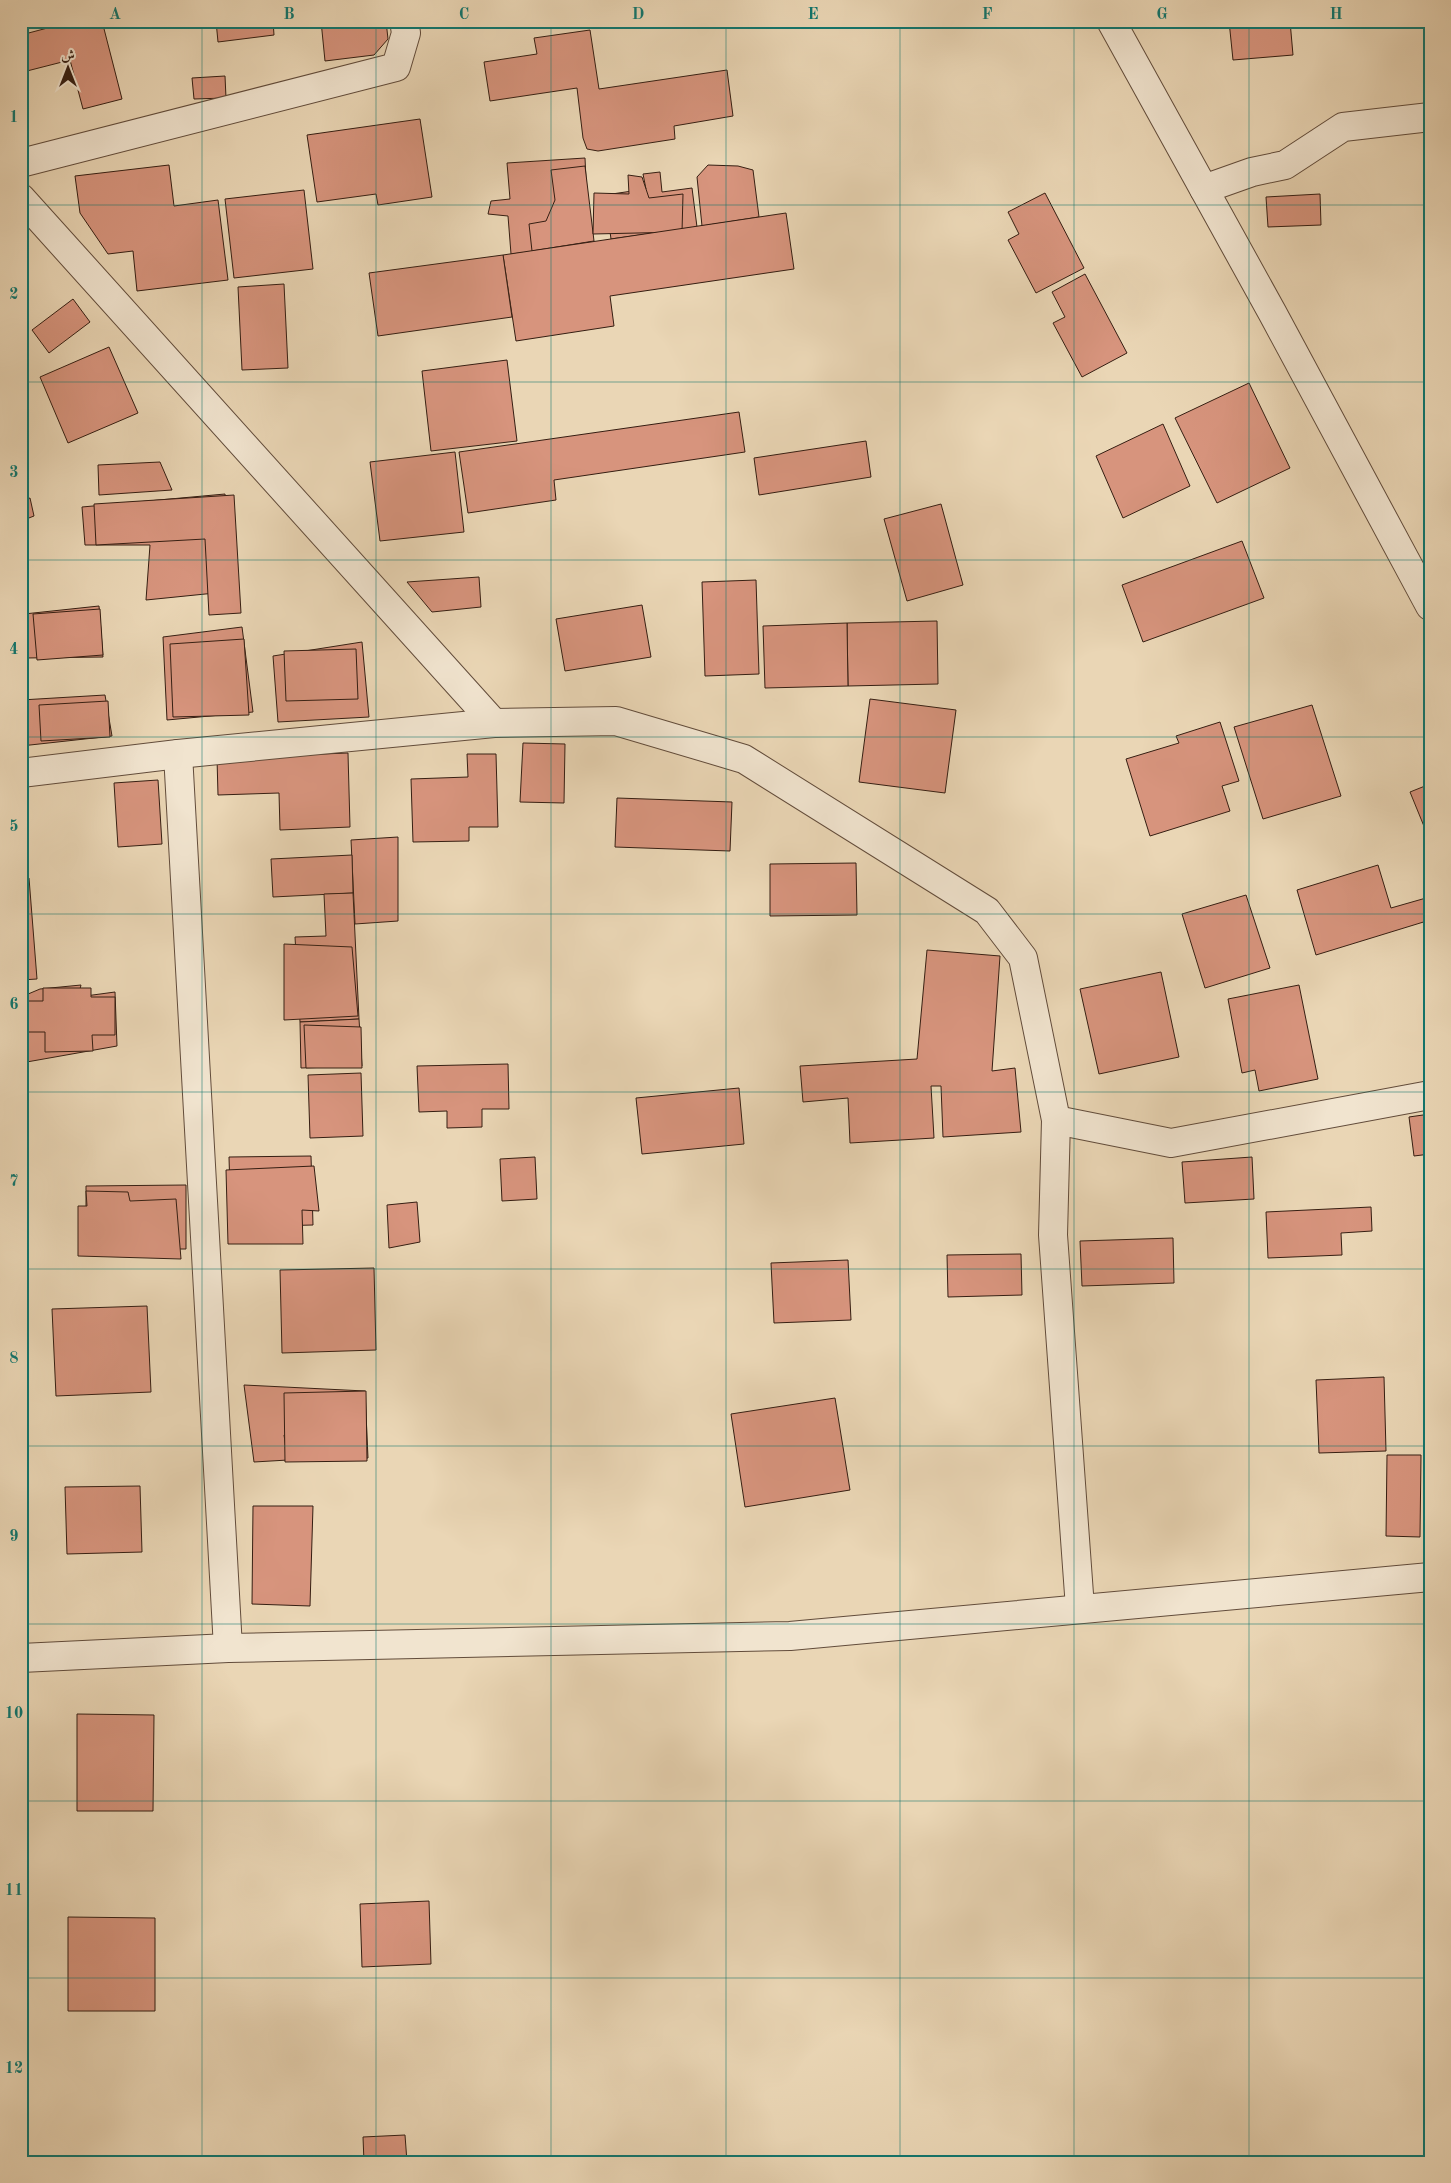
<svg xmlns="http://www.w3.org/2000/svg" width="1451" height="2183" font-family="'Old Standard TT',Amiri,serif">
	<rect width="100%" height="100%" fill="#ead6b5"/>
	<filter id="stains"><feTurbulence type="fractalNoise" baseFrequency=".004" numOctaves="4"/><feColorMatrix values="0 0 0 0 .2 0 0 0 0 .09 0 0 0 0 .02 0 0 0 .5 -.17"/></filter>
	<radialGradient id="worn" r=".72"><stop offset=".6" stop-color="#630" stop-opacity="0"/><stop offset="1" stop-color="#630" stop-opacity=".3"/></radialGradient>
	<g fill="#d7947d" stroke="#351e12">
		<path d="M74,21H102L122,99L83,109L70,60L23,72L21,35Z"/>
		<path d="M216,21H273L274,35L218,42Z"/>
		<path d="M321,21H386L388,39L374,55L325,61Z"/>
		<path d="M1229,21H1290L1293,55L1233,60Z"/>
		<path d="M1392,21H1428L1394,28Z"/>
		<path d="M590,30L599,89L727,70L733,116L674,126L675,139L598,151L587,149L583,138L577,88L490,101L484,62L537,54L534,38Z"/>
		<path d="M225,76L226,98L194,99L192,78Z"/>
		<path d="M420,119L432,197L378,205L376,194L317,202L307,135Z"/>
		<path d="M585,158L589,245L511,254L508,216L488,214L491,201L510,199L507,163Z"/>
		<path d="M169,165L174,206L218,200L228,280L137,291L133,251L108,254L80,213L75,176Z"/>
		<path d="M708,165L738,166L753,170L759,217L702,226L697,177Z"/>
		<path d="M585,166L594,241L532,251L529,224L546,221L555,200L551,170Z"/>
		<path d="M660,172L662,192L692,188L697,227L611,239L605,195L646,189L643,174Z"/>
		<path d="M628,175L642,177L649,198L683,194L682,232L593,234L594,193L629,194Z"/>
		<path d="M304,190L313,269L234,278L225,199Z"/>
		<path d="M1045,193L1084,268L1036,293L1008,240L1019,234L1008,212Z"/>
		<path d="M1320,194L1321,225L1268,227L1266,197Z"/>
		<path d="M786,213L794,269L610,296L614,326L516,341L503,255Z"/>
		<path d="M503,255L512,317L378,336L369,273Z"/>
		<path d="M1085,274L1127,353L1082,377L1053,323L1065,317L1052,292Z"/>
		<path d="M284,284L288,368L242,370L238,287Z"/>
		<path d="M73,299L90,322L49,353L32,330Z"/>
		<path d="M109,347L138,413L68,443L40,377Z"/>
		<path d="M507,360L517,441L431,451L422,371Z"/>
		<path d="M1249,383L1290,468L1217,503L1175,418Z"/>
		<path d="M739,412L745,452L554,480L556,500L468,513L459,452Z"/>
		<path d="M1163,424L1190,486L1123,518L1096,456Z"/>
		<path d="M866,441L871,477L759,495L754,458Z"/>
		<path d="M455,452L464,532L380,541L370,462Z"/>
		<path d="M160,462L172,490L99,495L98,465Z"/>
		<path d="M225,494L235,591L146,600L150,545H85L82,507Z"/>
		<path d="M234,495L241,613L209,615L205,539L96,545L94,504Z"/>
		<path d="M30,498L34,516L21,521V501Z"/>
		<path d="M941,504L963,585L907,601L884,519Z"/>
		<path d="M1242,541L1264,598L1143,642L1122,585Z"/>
		<path d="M479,577L481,607L432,612L407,582Z"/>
		<path d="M756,580L759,674L705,676L702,582Z"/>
		<path d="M642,605L651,657L565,671L556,619Z"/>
		<path d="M99,606L103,657L25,658L24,614Z"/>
		<path d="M100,609L103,655L37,660L33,614Z"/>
		<path d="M937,621L938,684L848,686L847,623Z"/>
		<path d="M847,623L848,686L765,688L763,626Z"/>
		<path d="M242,627L253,712L167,720L163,637Z"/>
		<path d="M244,639L249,715L173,717L170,644Z"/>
		<path d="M362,642L369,717L278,722L273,656Z"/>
		<path d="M356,649L358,699L286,701L284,651Z"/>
		<path d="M105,695L112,736L21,746V700Z"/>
		<path d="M870,699L956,710L945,793L859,782Z"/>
		<path d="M108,701L110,737L41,741L39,705Z"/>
		<path d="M1312,705L1341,796L1263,819L1234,727Z"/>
		<path d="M1220,722L1239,781L1222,786L1230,811L1150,836L1126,759L1179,743L1176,736Z"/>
		<path d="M523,743L565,744L564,803L520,802Z"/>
		<path d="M348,753L350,827L280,830L279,793L218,795L217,758Z"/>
		<path d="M467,754H496L498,827H469V841L413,842L411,779L468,777Z"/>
		<path d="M158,780L162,844L118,847L114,783Z"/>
		<path d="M1430,784V841L1410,792Z"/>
		<path d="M617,798L732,802L730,851L615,847Z"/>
		<path d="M398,837V921L355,924L351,840Z"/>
		<path d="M352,855L353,893L273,897L271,859Z"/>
		<path d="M856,863L857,915L770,916V864Z"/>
		<path d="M1378,865L1391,908L1426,898L1430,920L1316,955L1297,890Z"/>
		<path d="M29,878L37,979L21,980V879Z"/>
		<path d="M353,893L359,1019L300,1022L295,937L326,936L324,894Z"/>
		<path d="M1246,895L1270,968L1205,988L1182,914Z"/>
		<path d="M284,944L352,947L358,1016L284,1020Z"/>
		<path d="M927,950L1000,956L992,1071L1015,1068L1021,1132L943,1137L941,1086H931L934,1138L850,1143L848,1098L803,1102L800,1066L917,1059Z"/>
		<path d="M1161,972L1179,1057L1099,1074L1080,989Z"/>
		<path d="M81,985L78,997L115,992L117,1046L21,1063V997L40,989Z"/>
		<path d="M1299,985L1318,1079L1259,1091L1255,1070L1242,1073L1228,999Z"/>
		<path d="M43,988H91V997H115V1035H92L93,1051L45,1052V1032H23L22,1001H43Z"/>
		<path d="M359,1019L362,1066L301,1068L300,1022Z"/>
		<path d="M304,1025L361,1027L362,1068H306Z"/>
		<path d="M508,1064L509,1109H482V1127L447,1128V1111L419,1112L417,1066Z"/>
		<path d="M361,1073L363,1136L310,1138L308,1075Z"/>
		<path d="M739,1088L744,1144L642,1154L636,1098Z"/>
		<path d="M1430,1114V1154L1414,1156L1409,1117Z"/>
		<path d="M311,1156L313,1225L231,1227L229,1157Z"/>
		<path d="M535,1157L537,1199L502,1201L500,1159Z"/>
		<path d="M1252,1157L1254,1199L1185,1203L1182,1162Z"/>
		<path d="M314,1166L319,1211L302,1210L303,1244H228L226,1170Z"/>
		<path d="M186,1185V1249H86V1186Z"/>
		<path d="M86,1191L128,1192L130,1201L176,1199L181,1259L78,1256V1206H87Z"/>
		<path d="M417,1202L420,1242L389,1248L387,1205Z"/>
		<path d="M1371,1207L1372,1231L1341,1233L1342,1255L1268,1258L1266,1212Z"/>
		<path d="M1173,1238L1174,1283L1082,1286L1080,1241Z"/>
		<path d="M1021,1254L1022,1295L948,1297L947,1255Z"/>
		<path d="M848,1260L851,1320L774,1323L771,1263Z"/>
		<path d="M374,1268L376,1350L282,1353L280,1270Z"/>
		<path d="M147,1306L151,1392L56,1396L52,1309Z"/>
		<path d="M1384,1377L1386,1451L1319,1453L1316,1380Z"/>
		<path d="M244,1385L365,1391L368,1458L304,1460L303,1436L284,1435L288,1460L254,1462Z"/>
		<path d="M366,1391L367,1461L285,1462L284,1393Z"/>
		<path d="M835,1398L850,1490L745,1507L731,1414Z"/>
		<path d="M1387,1455H1421L1420,1537L1386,1536Z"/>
		<path d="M140,1486L142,1552L67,1554L65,1487Z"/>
		<path d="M253,1506H313L310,1606L252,1604Z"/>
		<path d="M77,1714L154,1715L153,1811H77Z"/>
		<path d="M429,1901L431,1964L362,1967L360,1904Z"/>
		<path d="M68,1917L155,1918V2011H68Z"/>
		<path d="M405,2135L407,2162H364L363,2137Z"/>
	</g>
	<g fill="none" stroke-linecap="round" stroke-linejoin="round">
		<defs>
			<g id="minor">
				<path d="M1111,21L1273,314L1430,606"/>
				<path d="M21,163L396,67L406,33L404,21"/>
				<path d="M1204,189L1252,172L1285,165L1343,127L1430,117"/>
				<path d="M21,198L494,723"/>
				<path d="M178,754L228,1648"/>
				<path d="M21,773L178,754L494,723L616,721L744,759L987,911L1023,958L1056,1120L1053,1235L1080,1608"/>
				<path d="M1056,1120L1171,1143L1430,1095"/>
				<path d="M21,1658L228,1648L790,1636L1430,1577"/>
			</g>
		</defs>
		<use href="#minor" stroke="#624c3b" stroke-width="30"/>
		<use href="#minor" stroke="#f1e4cf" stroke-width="28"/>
	</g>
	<path fill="none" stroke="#0f766e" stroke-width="1" stroke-opacity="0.55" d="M202,21V2162M376,21V2162M551,21V2162M726,21V2162M900,21V2162M1074,21V2162M1249,21V2162M21,205H1430M21,382H1430M21,560H1430M21,737H1430M21,914H1430M21,1092H1430M21,1269H1430M21,1446H1430M21,1624H1430M21,1801H1430M21,1978H1430"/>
	<rect width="1451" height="2183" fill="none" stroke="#ead6b5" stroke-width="55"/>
	<g transform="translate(68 68)" stroke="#f1e4cf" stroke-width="4" paint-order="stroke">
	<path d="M0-4L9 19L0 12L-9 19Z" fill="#351e12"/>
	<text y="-8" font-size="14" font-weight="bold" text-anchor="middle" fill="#351e12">ش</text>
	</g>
	<rect x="28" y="28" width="1396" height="2128" fill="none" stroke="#0f766e" stroke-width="2"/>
	<g font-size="16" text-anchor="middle" font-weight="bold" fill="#0f766e">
		<text x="115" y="19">A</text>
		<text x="289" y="19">B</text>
		<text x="464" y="19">C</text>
		<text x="638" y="19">D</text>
		<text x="813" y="19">E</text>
		<text x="987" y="19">F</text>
		<text x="1162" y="19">G</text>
		<text x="1336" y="19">H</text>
		<text x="14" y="122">1</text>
		<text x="14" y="299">2</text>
		<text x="14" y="477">3</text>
		<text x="14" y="654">4</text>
		<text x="14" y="831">5</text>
		<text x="14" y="1009">6</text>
		<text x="14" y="1186">7</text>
		<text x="14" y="1363">8</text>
		<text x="14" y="1541">9</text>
		<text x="14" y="1718">10</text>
		<text x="14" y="1895">11</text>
		<text x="14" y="2073">12</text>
	</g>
	<rect width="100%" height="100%" filter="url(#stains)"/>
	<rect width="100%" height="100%" fill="url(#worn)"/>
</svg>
